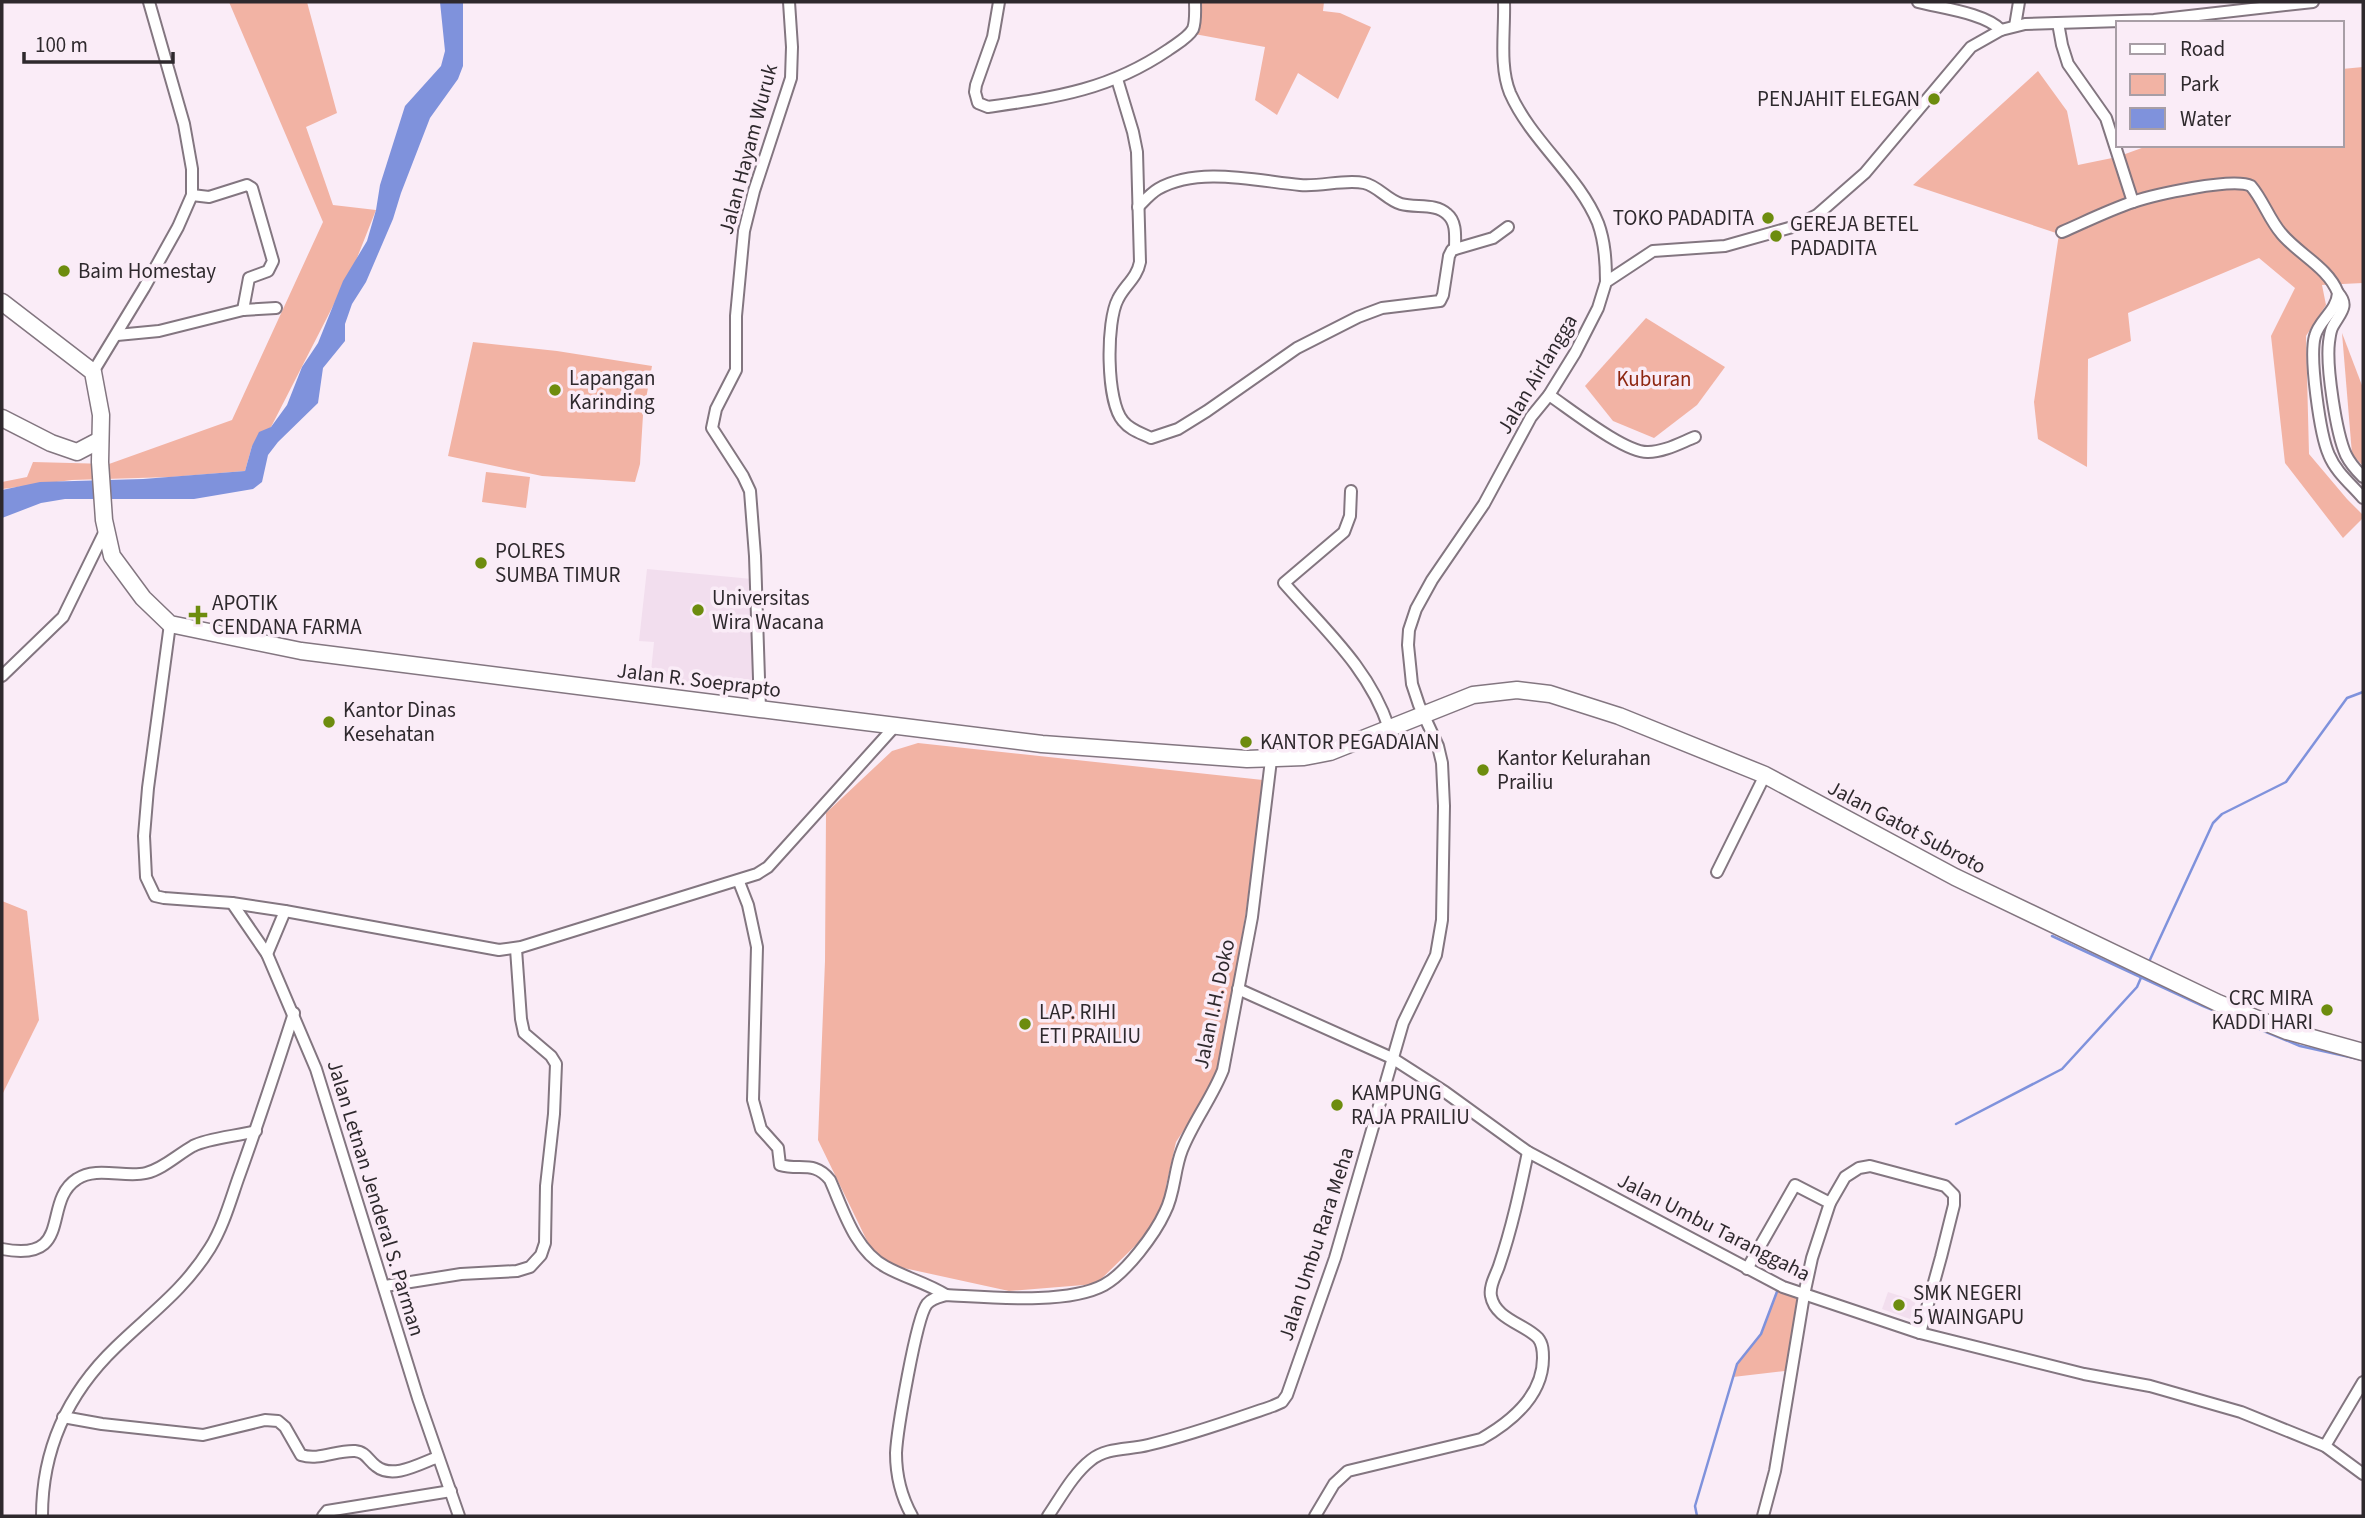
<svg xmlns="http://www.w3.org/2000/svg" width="2365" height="1518" font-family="'Source Sans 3',sans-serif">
	<rect width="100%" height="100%" fill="#faecf7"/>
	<g fill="#f2deee">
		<path d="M647,569L752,579V695L650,681L654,642L639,641Z"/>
		<path d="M1888,1292L1916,1301L1910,1319L1882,1309Z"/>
	</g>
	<g fill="#f2b3a4">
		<path d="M229,2H307L337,113L306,127L333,205L376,210L355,263L271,427L252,446L245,471L171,477L72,480L2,489V482L27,477L33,462L109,464L232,420L323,222Z"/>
		<path d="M1194,2H1324L1323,11L1340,13L1371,27L1338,99L1298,73L1277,115L1255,100L1265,47L1189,33Z"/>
		<path d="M2363,67V283L2322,285L2326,305L2306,336L2309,454L2347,499L2363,515V518L2343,538L2285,463L2271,336L2295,288L2259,258L2128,313L2131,341L2088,359L2087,467L2038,439L2034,402L2059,234L1913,185L2038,71L2067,111L2078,165L2117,157L2150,145H2265L2267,148L2342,145V69Z"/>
		<path d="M1646,318L1725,367L1697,405L1654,438L1613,421L1585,386Z"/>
		<path d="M2342,333L2363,388V466L2352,454Z"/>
		<path d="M473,342L557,351L652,366L643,415L640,464L635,482L542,476L448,456Z"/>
		<path d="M486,472L530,477L526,508L482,502Z"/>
		<path d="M918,743L1263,780L1246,911L1225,1037L1214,1084L1176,1142L1166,1186L1165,1207L1136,1245L1096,1284L1009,1291L890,1265L871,1249L818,1140L825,961L826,813L892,751Z"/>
		<path d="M2,901L27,911L39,1020L2,1095Z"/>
		<path d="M1779,1286L1803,1294L1785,1371L1733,1377L1737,1364L1761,1334Z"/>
	</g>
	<path fill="#7f92dc" d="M440,2H463V66L458,79L430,118L401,193L393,219L366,282L352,304L345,324V341L323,368L318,403L278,442L268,455L262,482L253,489L194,499H65L41,503L2,518V490L40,482L143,479L245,471L252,446L259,432L271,427L287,405L302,367L318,343L343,281L367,241L376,210L380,185L405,106L441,66L445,51Z"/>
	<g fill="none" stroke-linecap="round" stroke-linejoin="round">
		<g stroke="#7f92dc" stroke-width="2.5">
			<path d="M2052,936L2203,1006L2300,1046L2363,1060"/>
			<path d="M2148,964L2213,823L2222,814L2286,782L2347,698L2363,692"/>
			<path d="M1956,1124L2062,1069L2137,987L2143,973"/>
			<path d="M1697,1516L1695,1506L1737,1364L1761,1334L1778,1289"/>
		</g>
		<defs>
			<g id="minor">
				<path d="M999,2L993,37L976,85L975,92L978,103L988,107C1057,97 1109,90 1168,50C1176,44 1188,38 1193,29C1196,21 1195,10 1195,2"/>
				<path d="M1504,2C1505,31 1499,66 1510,93C1531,141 1579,176 1598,223C1605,242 1606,261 1606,282"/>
				<path d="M1918,2C1941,8 1985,13 2001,30"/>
				<path d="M2058,23L2062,45L2068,64L2106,118L2133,202"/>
				<path d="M2015,26L2019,2"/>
				<path d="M1117,79L1133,132L1137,152L1140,262C1137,278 1125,285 1118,299C1106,321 1106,402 1123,421C1130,430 1141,433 1151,438L1178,429L1207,411L1297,348L1358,317L1382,308L1440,301L1443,295L1449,256L1452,250L1493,238L1508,227"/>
				<path d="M192,195L209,197L247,185L252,188L273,261L268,271L249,278L243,310"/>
				<path d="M1138,207C1144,201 1151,193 1158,189C1198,166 1257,181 1300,185C1321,187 1344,179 1364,183C1378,186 1387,200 1401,204C1416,208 1436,203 1447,214C1457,222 1455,237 1455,249"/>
				<path d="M2062,232C2085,222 2109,210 2133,202C2153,195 2233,177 2251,186C2263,200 2269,219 2281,233C2298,254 2328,267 2338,293C2337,311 2319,320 2315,336C2309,357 2320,435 2329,455C2336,472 2351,484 2363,498"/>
				<path d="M2338,293C2350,306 2340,313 2333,326C2330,331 2330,336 2329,342C2326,366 2336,433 2346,455C2350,463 2357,471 2363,477"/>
				<path d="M117,335L159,331L243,310L276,308"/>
				<path d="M93,372L144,288L178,227L192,195V169L184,124L149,2"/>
				<path d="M1549,395C1570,409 1625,453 1648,452C1664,452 1680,443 1695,437"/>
				<path d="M1351,491L1350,516L1344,532L1284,583C1325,630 1369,668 1389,728"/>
				<path d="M170,624L148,788L144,836L146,877L155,896L164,898L232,903L285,911L499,950L521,947L757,874L768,867L896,725"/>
				<path d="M2,676L63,617L105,531"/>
				<path d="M760,709L755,556L750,491L743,476L712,428L716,409L736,370V316L744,231L754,191L791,78L792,47L789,2"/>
				<path d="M1717,872L1765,775"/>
				<path d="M739,882L748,905L757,947L753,1100L761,1129L778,1148L780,1165C800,1171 814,1160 830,1180C843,1209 855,1251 886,1267C906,1278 927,1283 946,1295"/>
				<path d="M232,903L267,954L316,1069L418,1398L459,1516"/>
				<path d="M267,954L285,911"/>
				<path d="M1238,989L1392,1058L1445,1092L1528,1152L1783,1287L1920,1333L2084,1374L2150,1386L2241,1412L2325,1446L2363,1474"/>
				<path d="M2,1249C75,1263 41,1202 77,1179C96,1166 125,1178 146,1173C163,1169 177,1155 193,1146C208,1138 238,1136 256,1131"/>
				<path d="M1747,1269L1795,1185L1830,1203"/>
				<path d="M385,1286L461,1274L517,1271L530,1267L541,1255L545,1243L546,1186L554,1114L556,1064L551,1056L524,1033L521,1019L516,949"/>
				<path d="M63,1417L102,1424L203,1435L265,1420L278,1421L285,1427L301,1455C319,1461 336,1450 355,1451C366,1452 368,1460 376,1466C393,1480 421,1463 438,1457"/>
				<path d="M2325,1446L2363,1382"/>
				<path d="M42,1516C42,1450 68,1393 116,1347C151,1313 184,1290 210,1248C223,1227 230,1202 238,1179C258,1124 276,1069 294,1013"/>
				<path d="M323,1516L327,1511L451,1491"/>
				<path d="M912,1516C902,1498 896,1475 896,1453C897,1432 916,1318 927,1304C932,1298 939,1297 946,1295C988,1297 1067,1305 1104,1285C1126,1273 1155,1234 1165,1212C1175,1193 1174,1170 1182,1150C1193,1122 1212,1098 1223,1070L1252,917L1271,760"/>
				<path d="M1048,1516C1061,1497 1073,1474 1091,1460C1107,1447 1129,1450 1148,1445C1191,1435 1232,1420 1273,1406L1282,1402L1287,1395L1335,1258L1403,1023L1436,955L1442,920L1444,806L1442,763L1438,746L1419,705L1412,684L1408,645L1409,630L1416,609L1432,580L1484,504L1531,417L1549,395L1575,353L1598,308L1606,282L1653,251L1725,246L1796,226L1817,215L1865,173L1971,47L2001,30L2025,24L2154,20L2313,2"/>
				<path d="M1315,1516L1334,1484L1348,1471L1481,1439C1511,1422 1543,1396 1543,1358C1543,1352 1543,1344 1538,1338C1525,1324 1495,1319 1491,1296C1489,1286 1496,1275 1499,1266C1512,1228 1520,1190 1528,1152"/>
				<path d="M1763,1516L1775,1471L1804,1295L1812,1258L1830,1203L1845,1177L1859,1168L1870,1166L1945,1186L1954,1195V1205L1941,1257L1920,1333"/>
			</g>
			<g id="highway">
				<path d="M2,302L93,372L101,415L100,462L104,520L112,556L143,598L170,624L301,651L760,709L1042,744L1247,759L1304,757L1330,752L1473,695L1517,690L1550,694L1619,716L1765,775L1955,877L2218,1003L2287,1031L2363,1052"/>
				<path d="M2,418L51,443L77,452L100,440"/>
			</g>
		</defs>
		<use href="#minor" stroke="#837680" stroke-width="14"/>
		<use href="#highway" stroke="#837680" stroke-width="19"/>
		<use href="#minor" stroke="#fff" stroke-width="10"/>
		<use href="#highway" stroke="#fff" stroke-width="16"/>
	</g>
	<g fill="#6d8c0e" stroke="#faecf7" stroke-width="2.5">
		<circle cx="1934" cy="99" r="7"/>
		<circle cx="1768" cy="218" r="7"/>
		<circle cx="1776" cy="236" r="7"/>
		<circle cx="64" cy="271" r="7"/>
		<circle cx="555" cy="390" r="7"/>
		<circle cx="481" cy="563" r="7"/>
		<circle cx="698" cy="610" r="7"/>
		<path d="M194.5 604.5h7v7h7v7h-7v7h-7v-7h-7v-7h7z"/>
		<circle cx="329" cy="722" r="7"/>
		<circle cx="1246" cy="742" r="7"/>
		<circle cx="1483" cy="770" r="7"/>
		<circle cx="2327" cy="1010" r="7"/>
		<circle cx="1025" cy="1024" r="7"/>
		<circle cx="1337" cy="1105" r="7"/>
		<circle cx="1899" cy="1305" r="7"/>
	</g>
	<g text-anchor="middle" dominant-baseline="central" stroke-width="7" stroke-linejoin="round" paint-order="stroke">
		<g font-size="21" fill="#2e292d" stroke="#faecf7" text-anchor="start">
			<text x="1920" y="99" text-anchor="end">PENJAHIT ELEGAN</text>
			<text x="1754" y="218" text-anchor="end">TOKO PADADITA</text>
			<text x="1790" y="224">GEREJA BETEL<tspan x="1790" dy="24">PADADITA</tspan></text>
			<text x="78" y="271">Baim Homestay</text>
			<text x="569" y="378">Lapangan<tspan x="569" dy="24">Karinding</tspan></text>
			<text x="495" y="551">POLRES<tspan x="495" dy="24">SUMBA TIMUR</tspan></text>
			<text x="712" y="598">Universitas<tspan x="712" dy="24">Wira Wacana</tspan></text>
			<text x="212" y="603">APOTIK<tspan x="212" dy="24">CENDANA FARMA</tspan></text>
			<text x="343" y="710">Kantor Dinas<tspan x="343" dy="24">Kesehatan</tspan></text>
			<text x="1260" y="742">KANTOR PEGADAIAN</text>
			<text x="1497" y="758">Kantor Kelurahan<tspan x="1497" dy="24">Prailiu</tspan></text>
			<text x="2313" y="998" text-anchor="end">CRC MIRA<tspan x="2313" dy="24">KADDI HARI</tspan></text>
			<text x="1039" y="1012">LAP. RIHI<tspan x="1039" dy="24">ETI PRAILIU</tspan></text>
			<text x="1351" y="1093">KAMPUNG<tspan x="1351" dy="24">RAJA PRAILIU</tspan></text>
			<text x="1913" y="1293">SMK NEGERI<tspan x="1913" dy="24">5 WAINGAPU</tspan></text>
		</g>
		<g font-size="21" fill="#2e292d" stroke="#faecf7">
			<text transform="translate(748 149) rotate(-75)">Jalan Hayam Wuruk</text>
			<text transform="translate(1537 374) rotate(-59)">Jalan Airlangga</text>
			<text transform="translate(699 680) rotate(7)">Jalan R. Soeprapto</text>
			<text transform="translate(1907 827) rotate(28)">Jalan Gatot Subroto</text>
			<text transform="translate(1214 1004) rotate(-78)">Jalan I.H. Doko</text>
			<text transform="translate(376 1198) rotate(73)">Jalan Letnan Jenderal S. Parman</text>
			<text transform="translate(1714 1227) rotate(27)">Jalan Umbu Taranggaha</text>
			<text transform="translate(1316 1244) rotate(-72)">Jalan Umbu Rara Meha</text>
		</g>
		<g font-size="21" fill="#8e2711" stroke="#faecf7">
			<text x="1654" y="379">Kuburan</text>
		</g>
	</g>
	<rect width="2365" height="1518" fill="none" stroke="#2e292d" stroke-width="7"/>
	<rect x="2116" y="21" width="228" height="126" fill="#faecf7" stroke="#a89ea6" stroke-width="2"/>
	<rect x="2130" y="44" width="35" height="10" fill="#ffffff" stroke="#a89ea6" stroke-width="2"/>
	<text x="2180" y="56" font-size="21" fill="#2e292d">Road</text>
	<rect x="2130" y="74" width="35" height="21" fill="#f2b3a4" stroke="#a89ea6" stroke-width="2"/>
	<text x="2180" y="91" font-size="21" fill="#2e292d">Park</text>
	<rect x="2130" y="108" width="35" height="21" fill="#7f92dc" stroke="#a89ea6" stroke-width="2"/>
	<text x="2180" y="126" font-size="21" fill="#2e292d">Water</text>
	<path d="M24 52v10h149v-10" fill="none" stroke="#2e292d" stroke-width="3.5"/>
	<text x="35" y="52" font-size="21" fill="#2e292d" stroke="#faecf7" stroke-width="5" paint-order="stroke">100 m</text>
</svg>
